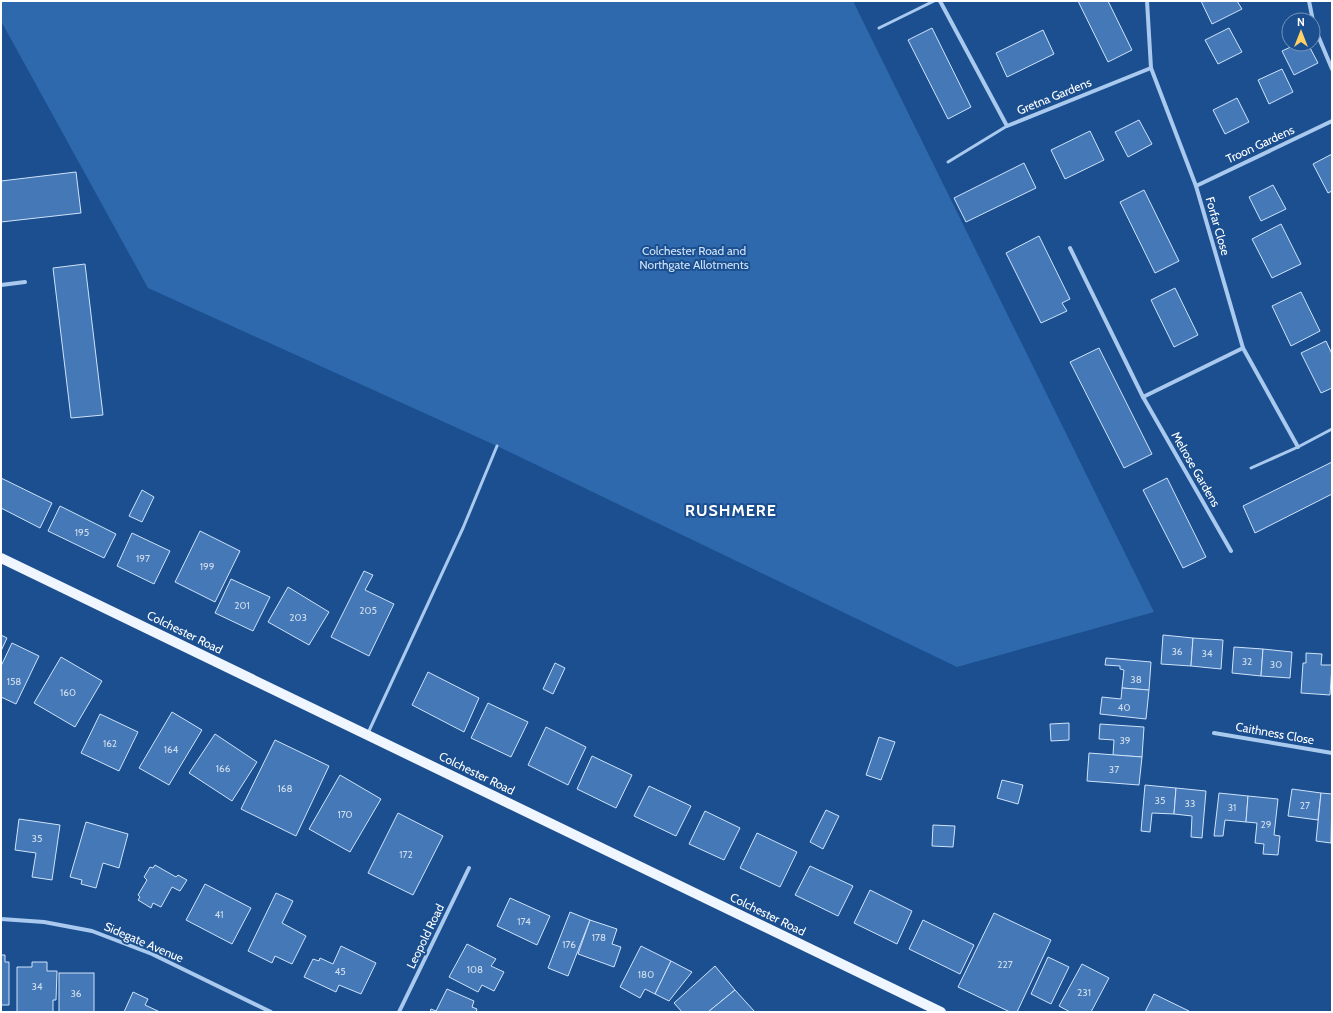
<svg xmlns="http://www.w3.org/2000/svg" width="1333" height="1013" font-family="Cabin,sans-serif">
	<rect width="100%" height="100%" fill="#1b4f8f"/>
	<path fill="#2e69ad" d="M1,1H853L1154,612L957,667L497,446L148,288L1,21Z"/>
	<g fill="#4478b7" stroke="#cfe3fa">
		<path d="M1078,1H1108L1132,50L1108,62Z"/>
		<path d="M1201,1H1237L1242,9L1212,24Z"/>
		<path d="M932,28L971,107L948,119L908,40Z"/>
		<path d="M1229,28L1242,52L1218,64L1205,40Z"/>
		<path d="M1043,30L1054,54L1007,77L996,53Z"/>
		<path d="M1297,44H1308L1318,63L1294,75L1282,51Z"/>
		<path d="M1282,69L1293,92L1269,104L1258,80Z"/>
		<path d="M1237,98L1249,122L1225,134L1213,110Z"/>
		<path d="M1139,120L1152,144L1128,157L1115,132Z"/>
		<path d="M1090,131L1104,160L1065,179L1051,150Z"/>
		<path d="M1332,154V191L1328,193L1313,164Z"/>
		<path d="M1024,163L1036,188L966,222L954,198Z"/>
		<path d="M76,172L81,213L1,222V181Z"/>
		<path d="M1273,185L1286,209L1261,221L1249,197Z"/>
		<path d="M1144,190L1179,261L1155,273L1120,202Z"/>
		<path d="M1281,224L1301,264L1272,278L1252,239Z"/>
		<path d="M1039,236L1070,299L1062,303L1067,311L1041,323L1006,253Z"/>
		<path d="M85,264L103,415L71,418L53,268Z"/>
		<path d="M1175,288L1198,335L1174,347L1151,300Z"/>
		<path d="M1301,292L1320,331L1291,346L1272,306Z"/>
		<path d="M1326,341L1332,354V388L1321,393L1301,353Z"/>
		<path d="M1099,348L1152,454L1124,468L1070,362Z"/>
		<path d="M1332,462V494L1255,533L1243,506Z"/>
		<path d="M1,478L52,503L40,528L1,508Z"/>
		<path d="M1167,478L1206,557L1183,568L1143,490Z"/>
		<path d="M142,490L154,497L142,522L129,516Z"/>
		<path d="M60,506L116,534L104,558L48,531Z"/>
		<path d="M200,531L240,551L215,602L175,582Z"/>
		<path d="M132,533L170,551L154,584L117,566Z"/>
		<path d="M364,571L373,575L365,590L394,604L369,656L331,637Z"/>
		<path d="M231,579L270,597L253,631L215,613Z"/>
		<path d="M288,587L329,612L309,645L268,622Z"/>
		<path d="M1,635L7,638L1,651Z"/>
		<path d="M1163,635L1193,638L1191,666L1161,664Z"/>
		<path d="M1193,638L1223,640L1221,669L1191,666Z"/>
		<path d="M12,643L39,656L16,704L1,697V666Z"/>
		<path d="M1234,647L1263,649L1261,676L1232,673Z"/>
		<path d="M1263,649L1292,652L1290,678L1261,676Z"/>
		<path d="M1306,653L1322,654L1321,665H1332L1330,695L1301,693L1303,663H1306Z"/>
		<path d="M61,657L102,681L75,727L34,703Z"/>
		<path d="M1106,658L1151,662L1149,690L1122,688L1124,670L1120,669V666L1105,665Z"/>
		<path d="M555,663L565,668L553,694L543,689Z"/>
		<path d="M428,672L479,698L464,732L412,705Z"/>
		<path d="M1122,688L1149,690L1146,719L1100,714L1102,697L1121,699Z"/>
		<path d="M488,703L528,722L511,757L471,738Z"/>
		<path d="M172,712L202,730L169,785L139,768Z"/>
		<path d="M100,714L138,732L119,771L81,753Z"/>
		<path d="M1069,723V740L1051,741L1050,724Z"/>
		<path d="M1100,724L1144,727L1142,757L1113,755L1114,740L1099,739Z"/>
		<path d="M546,727L586,747L568,785L528,765Z"/>
		<path d="M215,734L257,762L232,801L189,773Z"/>
		<path d="M879,737L895,742L881,780L866,775Z"/>
		<path d="M275,740L329,766L296,836L241,809Z"/>
		<path d="M1089,753L1142,757L1139,785L1087,781Z"/>
		<path d="M592,756L632,775L616,808L577,789Z"/>
		<path d="M340,775L381,799L350,852L309,829Z"/>
		<path d="M1002,780L1023,785L1018,804L997,798Z"/>
		<path d="M1145,785L1176,788L1174,814L1152,813L1150,832L1141,831Z"/>
		<path d="M649,786L691,806L676,836L634,816Z"/>
		<path d="M1176,788L1206,791L1202,838L1191,837L1192,816L1174,814Z"/>
		<path d="M1292,789L1321,793L1318,820L1288,816Z"/>
		<path d="M1219,793L1248,796L1246,822L1225,820L1223,836H1214Z"/>
		<path d="M1321,793L1332,794L1331,843L1316,841Z"/>
		<path d="M1248,796L1278,799L1274,835L1280,836L1278,855L1263,854L1264,844L1255,843L1257,823L1246,822Z"/>
		<path d="M826,810L839,816L823,849L810,842Z"/>
		<path d="M705,811L740,828L724,860L689,844Z"/>
		<path d="M398,813L443,836L413,895L368,873Z"/>
		<path d="M19,819L60,825L52,880L32,877L36,853L15,850Z"/>
		<path d="M86,822L128,834L119,868L103,863L96,888L81,884L82,880L70,877Z"/>
		<path d="M933,825L955,826L953,847L932,846Z"/>
		<path d="M757,833L797,852L780,887L740,868Z"/>
		<path d="M155,865L176,877L178,875L187,880L180,891L172,887L161,907L153,903L151,908L138,900L140,897L138,895L147,880L144,877L150,867L153,868Z"/>
		<path d="M810,866L853,886L838,916L795,895Z"/>
		<path d="M205,884L251,908L232,944L186,920Z"/>
		<path d="M870,890L912,911L897,944L854,923Z"/>
		<path d="M276,893L293,901L282,923L306,936L292,964L275,956L272,963L248,951Z"/>
		<path d="M510,898L550,916L537,945L497,926Z"/>
		<path d="M570,912L590,920L568,976L548,968Z"/>
		<path d="M994,913L1051,940L1017,1012H1010L958,987Z"/>
		<path d="M590,920L617,929L612,944L621,947L614,967L578,954Z"/>
		<path d="M923,920L974,945L960,974L909,949Z"/>
		<path d="M467,944L496,959L491,966L504,972L494,991L482,985L478,992L449,977Z"/>
		<path d="M341,946L376,963L361,994L339,985L336,992L304,977L313,959L319,961L320,958L333,964Z"/>
		<path d="M641,946L671,961L655,994L645,989L640,998L620,987Z"/>
		<path d="M1,955H5V962H9V1005H1Z"/>
		<path d="M1048,957L1069,967L1051,1004L1031,994Z"/>
		<path d="M671,961L692,972L669,1001L655,994Z"/>
		<path d="M32,962H47V971H57L56,1000H53V1012H17V967H32Z"/>
		<path d="M1082,964L1109,978L1091,1012H1070L1059,1006Z"/>
		<path d="M715,966L735,990L708,1012H682L674,1003Z"/>
		<rect x="59" y="973" width="35" height="39"/>
		<path d="M447,989L474,1001L472,1007L477,1009L476,1012H430L431,1009L436,1011Z"/>
		<path d="M735,990L755,1012H708Z"/>
		<path d="M133,992L148,999L145,1005L160,1012H124Z"/>
		<path d="M1154,994L1189,1011V1012H1145Z"/>
	</g>
	<g fill="none" stroke-linecap="round" stroke-linejoin="round">
		<g stroke="#a9c9ee" stroke-width="3">
			<path d="M879,28L934,1"/>
			<path d="M948,162L1007,126"/>
			<path d="M1251,468L1298,447L1332,429"/>
			<path d="M368,733L463,528L497,446"/>
		</g>
		<g stroke="#a9c9ee" stroke-width="4">
			<path d="M940,1L1007,126L1151,68"/>
			<path d="M1147,1L1151,68L1196,186L1243,348L1298,447"/>
			<path d="M1309,1L1314,26L1332,69"/>
			<path d="M1196,186L1332,121"/>
			<path d="M1070,248L1143,397L1231,551"/>
			<path d="M1,285L25,282"/>
			<path d="M1143,397L1243,348"/>
			<path d="M1214,733L1332,753"/>
			<path d="M1,919L44,922L92,931L152,954L271,1012"/>
			<path d="M399,1012L469,868"/>
		</g>
		<path stroke="#f0f6ff" stroke-width="10" d="M1,558L941,1012"/>
	</g>
	<g text-anchor="middle" dominant-baseline="central" stroke-width="4" stroke-linejoin="round" paint-order="stroke">
		<g font-size="10" fill="#d0dded">
			<text x="82" y="532">195</text>
			<text x="143" y="558">197</text>
			<text x="207" y="566">199</text>
			<text x="242" y="605">201</text>
			<text x="368" y="610">205</text>
			<text x="298" y="617">203</text>
			<text x="1177" y="651">36</text>
			<text x="1207" y="653">34</text>
			<text x="1247" y="661">32</text>
			<text x="1276" y="664">30</text>
			<text x="1136" y="679">38</text>
			<text x="14" y="681">158</text>
			<text x="68" y="692">160</text>
			<text x="1124" y="707">40</text>
			<text x="1125" y="740">39</text>
			<text x="110" y="743">162</text>
			<text x="171" y="749">164</text>
			<text x="223" y="768">166</text>
			<text x="1114" y="769">37</text>
			<text x="285" y="788">168</text>
			<text x="1160" y="800">35</text>
			<text x="1190" y="803">33</text>
			<text x="1305" y="805">27</text>
			<text x="1232" y="807">31</text>
			<text x="345" y="814">170</text>
			<text x="1266" y="824">29</text>
			<text x="37" y="838">35</text>
			<text x="406" y="854">172</text>
			<text x="219" y="914">41</text>
			<text x="524" y="921">174</text>
			<text x="599" y="937">178</text>
			<text x="569" y="944">176</text>
			<text x="1005" y="964">227</text>
			<text x="475" y="969">108</text>
			<text x="340" y="971">45</text>
			<text x="646" y="974">180</text>
			<text x="37" y="986">34</text>
			<text x="1084" y="992">231</text>
			<text x="76" y="993">36</text>
		</g>
		<g font-size="12" fill="#fff" stroke="#1b4f8f">
			<text transform="translate(1054 96) rotate(-22)">Gretna Gardens</text>
			<text transform="translate(1260 144) rotate(-25)">Troon Gardens</text>
			<text transform="translate(1218 226) rotate(74)">Forfar Close</text>
			<text transform="translate(1196 469) rotate(60)">Melrose Gardens</text>
			<text transform="translate(185 632) rotate(26)">Colchester Road</text>
			<text transform="translate(1275 733) rotate(10)">Caithness Close</text>
			<text transform="translate(477 773) rotate(26)">Colchester Road</text>
			<text transform="translate(768 914) rotate(26)">Colchester Road</text>
			<text transform="translate(425 936) rotate(-64)">Leopold Road</text>
			<text transform="translate(144 942) rotate(23)">Sidegate Avenue</text>
		</g>
		<g font-size="12" fill="#cfe3fa" stroke="#1b4f8f">
			<text x="694" y="250">Colchester Road and<tspan x="694" dy="14">Northgate Allotments</tspan></text>
		</g>
		<g font-size="16" font-weight="bold" letter-spacing="1" fill="#fff" stroke="#1b4f8f">
			<text x="731" y="510">RUSHMERE</text>
		</g>
	</g>
	<rect width="1333" height="1013" fill="none" stroke="#ffffff" stroke-width="4"/>
	<g transform="translate(1301 32)"><circle r="19" fill="#1b4f8f" stroke="#7695bc"/>
	<path d="M0-3L7 15L0 10L-7 15Z" fill="#ffd166"/>
	<text y="-6" font-size="11" font-weight="bold" text-anchor="middle" fill="#ffffff">N</text>
	</g>
</svg>
